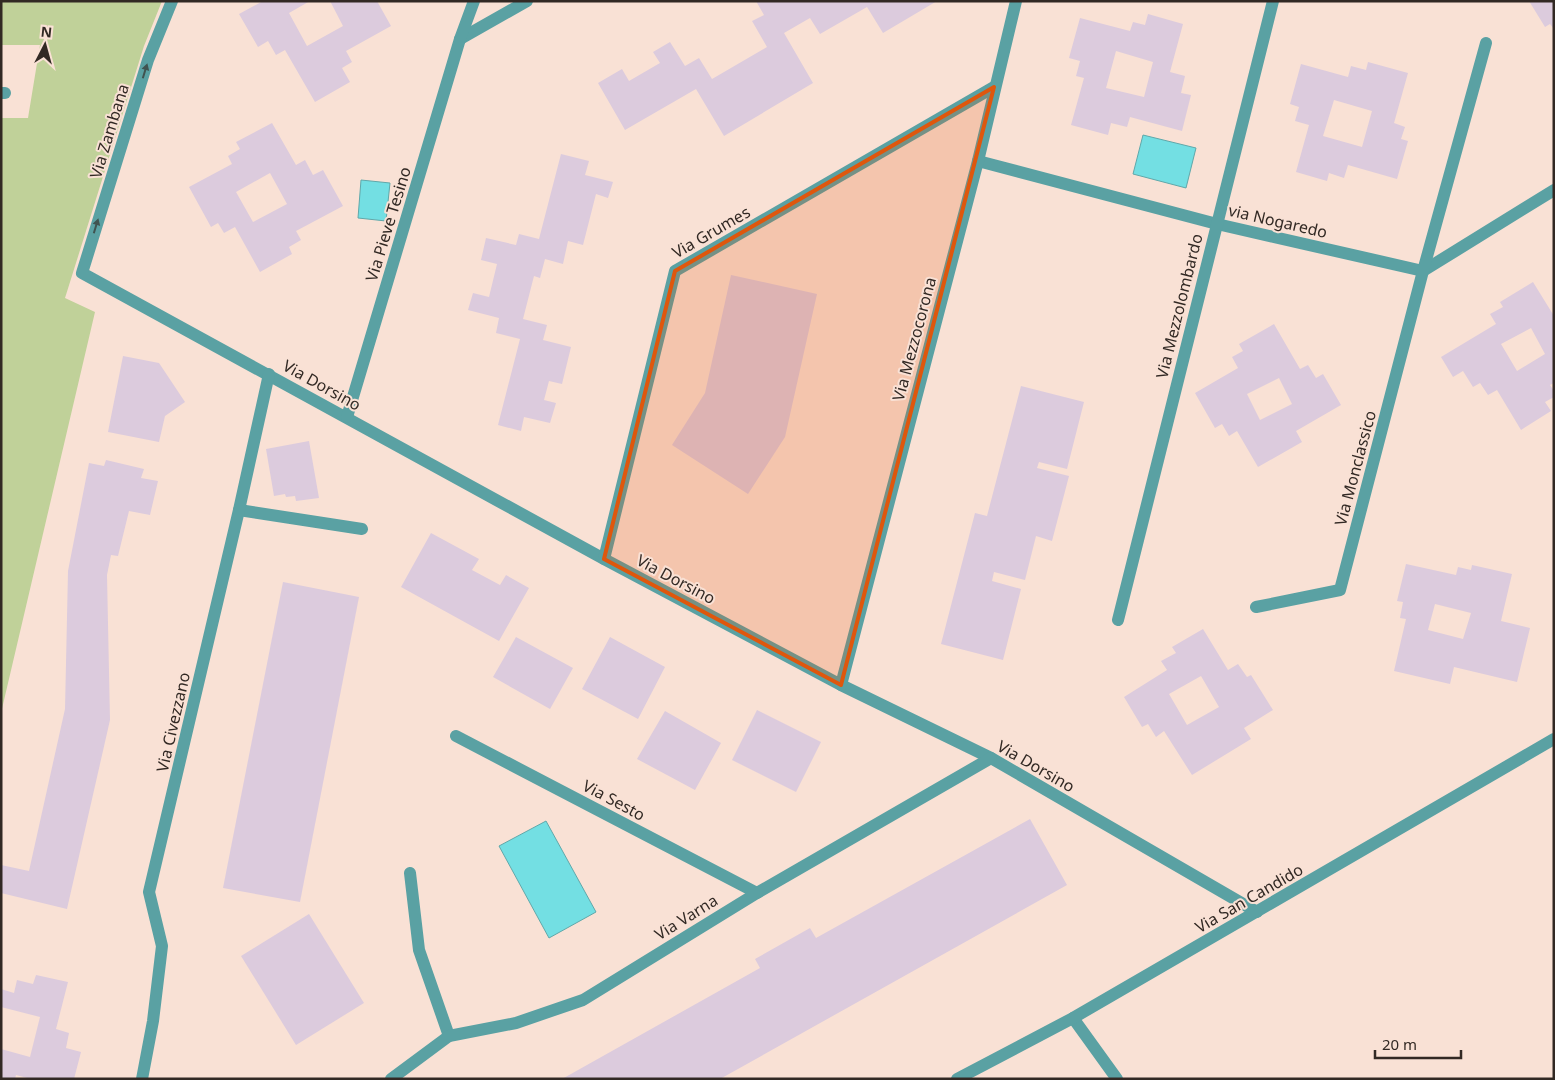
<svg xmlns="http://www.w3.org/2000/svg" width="1555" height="1080" font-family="'Noto Sans',sans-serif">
	<rect width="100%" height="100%" fill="#f9e1d5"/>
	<path fill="#c0d199" d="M1,1H162L144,46L65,298L95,312L1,713V118H28L40,45H1Z"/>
	<g fill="#73dfe3" stroke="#60a8aa">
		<path d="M1143,135L1196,148L1186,188L1133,174Z"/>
		<path d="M361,180L390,183L386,221L358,218Z"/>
		<path d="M546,821L596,912L549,938L499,846Z"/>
	</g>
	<g fill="#dccbdd" fill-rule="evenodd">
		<path d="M263,1H310L289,13L307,46L343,26L330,1H377L391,26L346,51L352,62L342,68L350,82L315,102L285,50L276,55L268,41L258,47L239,14Z"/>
		<path d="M756,1H937L883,33L867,7L820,34L810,18L784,33L813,83L724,136L696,89L625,130L598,83L622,69L629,81L660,63L653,52L670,42L685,66L699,58L712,79L767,47L752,21L764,15Z"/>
		<path d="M1529,1H1554V29L1550,24L1545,27Z"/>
		<path d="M1148,14L1183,24L1170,72L1185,76L1181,93L1191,95L1182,131L1130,117L1127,127L1111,123L1108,135L1071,125L1084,78L1076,76L1080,61L1069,58L1080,18L1130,31L1133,22L1145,25ZM1116,51L1153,62L1144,97L1106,88Z"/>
		<path d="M1368,62L1408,73L1394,123L1405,127L1401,139L1408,141L1397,179L1348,165L1344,178L1329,173L1327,181L1296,172L1309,125L1295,121L1299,107L1290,104L1301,64L1348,77L1351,66L1366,70ZM1334,100L1372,111L1362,147L1323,136Z"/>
		<path d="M272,123L296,165L305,160L313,175L323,170L343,206L296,231L301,240L289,247L292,254L260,272L235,227L224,233L218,223L211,227L189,187L232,164L228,156L240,149L236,142ZM270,173L287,204L253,222L236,192Z"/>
		<path d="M561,154L589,161L585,175L613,182L608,198L596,194L583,245L568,241L563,264L545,259L540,278L534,276L523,319L547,325L543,340L571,347L562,384L549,381L544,400L556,403L550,423L524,417L521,431L498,425L520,339L496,333L499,318L468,310L473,293L489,297L497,264L481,260L486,238L516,245L519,234L539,239Z"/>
		<path d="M731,275L817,294L785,437L748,494L672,445L705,393Z"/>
		<path d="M1533,282L1554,316V383L1550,385L1554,391V397L1545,402L1551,411L1521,430L1497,390L1488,395L1480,383L1473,387L1463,371L1453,377L1441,357L1496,324L1490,314L1503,307L1500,302ZM1531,328L1545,354L1517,371L1501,344Z"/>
		<path d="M1274,324L1300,369L1308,365L1316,378L1323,374L1341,405L1296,431L1302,442L1258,467L1237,431L1229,436L1222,424L1215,428L1195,393L1238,368L1232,357L1243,351L1239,344ZM1279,378L1292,404L1260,420L1247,394Z"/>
		<path d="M123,356L159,363L185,402L165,416L159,442L108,432Z"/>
		<path d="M1021,386L1084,402L1067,469L1039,462L1037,468L1069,476L1052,541L1036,536L1025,580L994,572L992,581L1021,589L1003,660L941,644L975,513L987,516Z"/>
		<path d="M309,441L319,498L296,501L295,496L286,497L285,494L274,496L266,449Z"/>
		<path d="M106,460L144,469L141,478L158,481L150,515L129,511L118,556L111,555L107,575L110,720L67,909L1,893V865L29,871L65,709L68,571L89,463L104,466Z"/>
		<path d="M431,533L479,559L472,570L500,585L506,575L529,588L499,641L401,587Z"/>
		<path d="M1406,564L1456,575L1458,567L1471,570L1472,565L1512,574L1501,621L1530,628L1517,682L1454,667L1450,684L1394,671L1406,619L1400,618L1403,602L1397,601ZM1435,604L1471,613L1463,639L1428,630Z"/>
		<path d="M283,582L359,597L300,902L223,888Z"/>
		<path d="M1203,629L1228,670L1238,664L1247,677L1251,675L1273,710L1244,728L1251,739L1192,775L1164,731L1156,737L1148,724L1142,727L1124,697L1167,670L1161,661L1176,653L1172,647ZM1201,676L1219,707L1187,725L1169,694Z"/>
		<path d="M516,637L573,668L550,709L493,677Z"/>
		<path d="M610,637L665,667L638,719L582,689Z"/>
		<path d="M757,710L821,742L796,792L732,760Z"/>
		<path d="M665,711L721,743L695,790L637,759Z"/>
		<path d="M1030,819L1067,885L720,1079H562L760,968L755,959L810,928L816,938Z"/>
		<path d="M309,914L364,1003L296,1045L241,956Z"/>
		<path d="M36,975L68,982L56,1029L69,1033L66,1048L81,1052L74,1079H31L16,1075L15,1079H1V1049L30,1057L40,1017L1,1007V989L14,993L17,980L33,984Z"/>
	</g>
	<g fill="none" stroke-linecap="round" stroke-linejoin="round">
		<g stroke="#5aa1a3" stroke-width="12">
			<path d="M239,510L362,529"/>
			<path d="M456,736L757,893"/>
		</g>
		<g stroke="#5aa1a3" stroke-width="12">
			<path d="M172,1L148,60L82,273L604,559L841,685L991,758L1257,912"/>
			<path d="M460,39L527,1"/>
			<path d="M1,93H5"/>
			<path d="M978,161L1217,224L1423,271L1554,190"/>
			<path d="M347,417L460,39L474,1"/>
			<path d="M604,559L675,271L994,87"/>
			<path d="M1256,607L1340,590L1423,271L1486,43"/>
			<path d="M1118,620L1273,1"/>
			<path d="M841,685L978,161L1016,1"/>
			<path d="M410,873L419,950L449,1036"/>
			<path d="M1073,1018L1117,1079"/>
			<path d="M142,1079L153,1021L162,946L149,892L239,510L269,374"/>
			<path d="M391,1079L449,1036L516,1023L583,1000L757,893L991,758"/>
			<path d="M957,1079L1073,1018L1554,739"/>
		</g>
	</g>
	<defs><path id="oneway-solid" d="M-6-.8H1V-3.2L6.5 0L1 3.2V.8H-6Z" transform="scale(1.25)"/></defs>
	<g fill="#405350">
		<use href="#oneway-solid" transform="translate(145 71) rotate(-73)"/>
		<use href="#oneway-solid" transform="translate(96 226) rotate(-73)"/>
	</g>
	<path fill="#df570d" fill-opacity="0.2" stroke="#df570d" stroke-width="4" stroke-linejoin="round" d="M994,87L841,685L604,559L675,271Z"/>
	<g text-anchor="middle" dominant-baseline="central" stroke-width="4" stroke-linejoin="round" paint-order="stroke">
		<g font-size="16" fill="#322924" stroke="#f9e1d5">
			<text transform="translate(109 131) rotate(-73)">Via Zambana</text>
			<text transform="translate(1278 221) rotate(13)">via Nogaredo</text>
			<text transform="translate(388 224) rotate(-73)">Via Pieve Tesino</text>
			<text transform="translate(711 232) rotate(-30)">Via Grumes</text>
			<text transform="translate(1179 306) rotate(-76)">Via Mezzolombardo</text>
			<text transform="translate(914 339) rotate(-75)">Via Mezzocorona</text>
			<text transform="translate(322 385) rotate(29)">Via Dorsino</text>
			<text transform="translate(1355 468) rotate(-75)">Via Monclassico</text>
			<text transform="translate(676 579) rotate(28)">Via Dorsino</text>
			<text transform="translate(173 722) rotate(-77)">Via Civezzano</text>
			<text transform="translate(1036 766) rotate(30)">Via Dorsino</text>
			<text transform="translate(614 800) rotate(28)">Via Sesto</text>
			<text transform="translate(1249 898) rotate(-30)">Via San Candido</text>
			<text transform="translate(686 917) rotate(-32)">Via Varna</text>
		</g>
	</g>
	<rect width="1555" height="1080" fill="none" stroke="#322924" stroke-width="5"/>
	<g transform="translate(45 45) rotate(6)" stroke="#f9e1d5" stroke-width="4" paint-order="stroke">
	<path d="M0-4L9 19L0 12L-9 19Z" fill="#322924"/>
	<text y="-8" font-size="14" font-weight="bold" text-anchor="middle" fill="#322924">N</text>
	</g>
	<path d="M1375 1050v8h86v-8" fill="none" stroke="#322924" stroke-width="2.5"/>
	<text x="1382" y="1050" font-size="15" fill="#322924" stroke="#f9e1d5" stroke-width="4" paint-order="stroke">20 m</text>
</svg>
